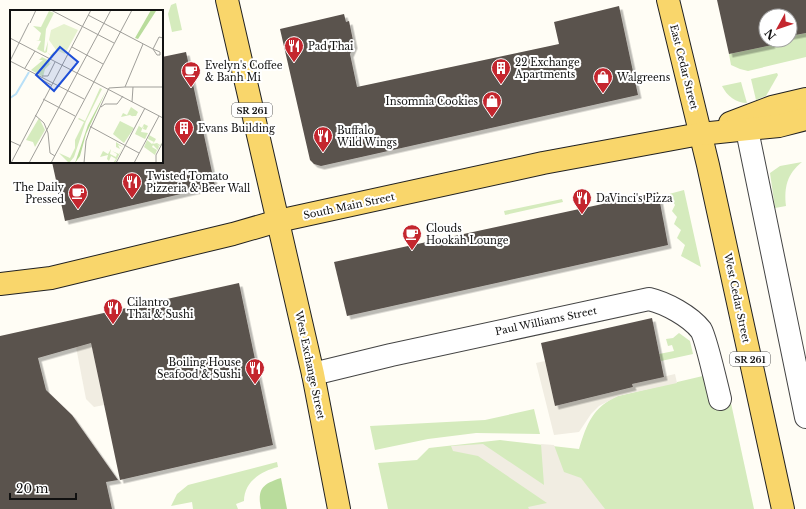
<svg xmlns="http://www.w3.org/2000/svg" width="806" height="509" font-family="'Libre Baskerville',serif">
	<defs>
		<filter id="shadow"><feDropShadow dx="3.5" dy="3.5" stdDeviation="0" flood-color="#0004"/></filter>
	</defs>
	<rect width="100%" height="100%" fill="#fffdf5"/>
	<g fill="#d5ebbd">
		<path d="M176,3L182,30L172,32L168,14L171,5Z"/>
		<path d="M806,33V57L748,71L740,69L731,65L729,54L771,45L770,41L790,40V36Z"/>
		<path d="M777,73L778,75L766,96L756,100L751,79Z"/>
		<path d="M741,82L747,103C736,103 727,96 722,86Z"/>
		<path d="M802,162C787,174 784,187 786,206L775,208L770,173L780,166Z"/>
		<path d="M684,190L701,267L681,256L685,245L677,238L681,230L674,224L677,217L672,211L675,205L669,194Z"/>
		<path d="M562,199L563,202L505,215L504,211Z"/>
		<path d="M679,333L690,341L693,354L661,361L659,354L674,351L672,345L668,346L666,339L673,338Z"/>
		<path d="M724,371L754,509H388L378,463L417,460L429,448L500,440L579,449C587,423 593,407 618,396Z"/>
		<path d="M534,409L540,434L476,433L428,439L375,450L370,426L485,420Z"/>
		<path d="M277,462L278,467C262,471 244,481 244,501L236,504L238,509H193L192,502L171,506L177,494L188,485Z"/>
	</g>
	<path fill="#b9dc9c" d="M281,478L287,509H261C257,489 262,484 281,478Z"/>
	<g fill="#f1ede2">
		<path d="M86,318L104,405L94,407L86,399L71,321Z"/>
		<path d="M545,361L555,406L633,387L632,384L675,374L677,383L618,396L599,406L591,414L579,432L554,435L536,363Z"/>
		<path d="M483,444L544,485L541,444L554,445L564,472L581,478L605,509H529L528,507L547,503L478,456L453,451L451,446Z"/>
	</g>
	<g fill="#5a524d" filter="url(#shadow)">
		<path d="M717,0H806V33L790,36V16H766V40H774L770,41L772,45L729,54Z"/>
		<path d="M619,6L638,95L321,166L314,164L310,160L280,29L344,14L346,22L349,21L354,45L350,54L357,87L559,44L554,22Z"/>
		<path d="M186,52L215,186L65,221L52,162H162V57Z"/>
		<path d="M658,192L668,245L347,316L334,262Z"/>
		<path d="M239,283L273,445L120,480L91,343L38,358L46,390L72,415L118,480L106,482L112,509H0V336Z"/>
		<path d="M652,318L664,377L632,384L633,387L555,406L541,343Z"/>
	</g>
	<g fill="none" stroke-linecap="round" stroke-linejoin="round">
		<defs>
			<g id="minor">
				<path d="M747,130L806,417"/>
				<path d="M313,374L391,355L649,299C666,303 690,316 701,330C706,338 717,387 720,399"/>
			</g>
			<g id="major">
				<path d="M227,0L313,374L339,509"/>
				<path d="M668,0L708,165L783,509"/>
				<path d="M730,123L772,107L806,99"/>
				<path d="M0,284L51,278L233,234L278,221L543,163L700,134L779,126L806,119"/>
			</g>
		</defs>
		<use href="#minor" stroke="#444" stroke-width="24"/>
		<use href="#major" stroke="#222" stroke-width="24"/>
		<use href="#minor" stroke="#fff" stroke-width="22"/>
		<use href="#major" stroke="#f9d66b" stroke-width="22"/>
	</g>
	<defs>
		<symbol id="restaurant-pin" viewBox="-11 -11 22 30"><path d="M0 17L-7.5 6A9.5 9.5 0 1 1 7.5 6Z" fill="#c4262e" stroke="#fff"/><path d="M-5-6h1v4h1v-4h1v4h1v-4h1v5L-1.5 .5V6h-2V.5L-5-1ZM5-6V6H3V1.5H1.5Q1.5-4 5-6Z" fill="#fff"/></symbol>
		<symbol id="building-pin" viewBox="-11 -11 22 30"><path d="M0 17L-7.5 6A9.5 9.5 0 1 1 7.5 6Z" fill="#c4262e" stroke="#fff"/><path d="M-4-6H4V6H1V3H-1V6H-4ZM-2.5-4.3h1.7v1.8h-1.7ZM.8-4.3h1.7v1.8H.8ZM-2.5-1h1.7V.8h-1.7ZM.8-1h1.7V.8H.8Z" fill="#fff"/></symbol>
		<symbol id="cafe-pin" viewBox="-11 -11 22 30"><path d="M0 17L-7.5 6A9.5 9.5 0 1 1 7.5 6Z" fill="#c4262e" stroke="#fff"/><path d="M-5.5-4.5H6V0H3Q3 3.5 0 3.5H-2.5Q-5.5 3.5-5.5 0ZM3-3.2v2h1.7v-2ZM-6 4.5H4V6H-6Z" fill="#fff"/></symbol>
		<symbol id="shop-pin" viewBox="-11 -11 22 30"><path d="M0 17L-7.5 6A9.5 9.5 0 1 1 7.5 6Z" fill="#c4262e" stroke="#fff"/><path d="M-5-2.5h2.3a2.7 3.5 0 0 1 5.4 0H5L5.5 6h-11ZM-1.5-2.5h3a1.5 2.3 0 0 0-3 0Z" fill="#fff"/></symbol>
	</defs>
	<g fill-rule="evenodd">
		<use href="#restaurant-pin" x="283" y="35" width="22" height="30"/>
		<use href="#building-pin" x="490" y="57" width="22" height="30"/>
		<use href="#cafe-pin" x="180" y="60" width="22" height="30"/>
		<use href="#shop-pin" x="592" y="66" width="22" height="30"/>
		<use href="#shop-pin" x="481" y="90" width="22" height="30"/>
		<use href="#building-pin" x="173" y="117" width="22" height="30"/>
		<use href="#restaurant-pin" x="312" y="125" width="22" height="30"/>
		<use href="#restaurant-pin" x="121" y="171" width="22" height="30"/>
		<use href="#cafe-pin" x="67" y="182" width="22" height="30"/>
		<use href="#restaurant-pin" x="571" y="187" width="22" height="30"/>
		<use href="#cafe-pin" x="401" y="223" width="22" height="30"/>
		<use href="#restaurant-pin" x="102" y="297" width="22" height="30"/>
		<use href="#restaurant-pin" x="244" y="357" width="22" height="30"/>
	</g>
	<g text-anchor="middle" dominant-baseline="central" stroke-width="4" stroke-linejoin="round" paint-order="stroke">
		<g fill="#fff" stroke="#585858" stroke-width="1">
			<rect x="232" y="103" width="40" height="14" rx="3"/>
			<rect x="730" y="352" width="40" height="14" rx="3"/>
		</g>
		<g font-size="9" font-weight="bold" fill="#111">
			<text x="252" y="110">SR 261</text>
			<text x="750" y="359">SR 261</text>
		</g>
		<g font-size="10" fill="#111" stroke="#fff" text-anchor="start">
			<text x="308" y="46">Pad Thai</text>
			<text x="515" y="62">22 Exchange<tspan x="515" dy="12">Apartments</tspan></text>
			<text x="205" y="65">Evelyn's Coffee<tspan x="205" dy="12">&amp; Banh Mi</tspan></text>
			<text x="617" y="77">Walgreens</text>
			<text x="478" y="101" text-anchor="end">Insomnia Cookies</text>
			<text x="198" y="128">Evans Building</text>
			<text x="337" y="130">Buffalo<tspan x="337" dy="12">Wild Wings</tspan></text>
			<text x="146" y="176">Twisted Tomato<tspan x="146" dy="12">Pizzeria &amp; Beer Wall</tspan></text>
			<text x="64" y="187" text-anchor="end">The Daily<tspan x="64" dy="12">Pressed</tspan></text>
			<text x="596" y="198">DaVinci's Pizza</text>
			<text x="426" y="228">Clouds<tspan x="426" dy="12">Hookah Lounge</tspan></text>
			<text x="127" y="302">Cilantro<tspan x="127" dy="12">Thai &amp; Sushi</tspan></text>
			<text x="241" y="362" text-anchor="end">Boiling House<tspan x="241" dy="12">Seafood &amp; Sushi</tspan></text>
		</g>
		<g font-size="10" fill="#111" stroke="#fff">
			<text transform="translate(684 67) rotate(76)">East Cedar Street</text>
			<text transform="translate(349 206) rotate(-12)">South Main Street</text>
			<text transform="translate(737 298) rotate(78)">West Cedar Street</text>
			<text transform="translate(546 321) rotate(-12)">Paul Williams Street</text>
			<text transform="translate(310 365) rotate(78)">West Exchange Street</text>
		</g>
	</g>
	<g transform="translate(10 10)">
		<rect width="153" height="153" fill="#fffdf5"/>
		<path d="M39,1L44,3L36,19L34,40L35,42L38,31L37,42L41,45L44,41L43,48L37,42L35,43L27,39L31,31L26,30H29L31,23L23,16L31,17ZM32,47L40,51L39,54L42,52L35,59L33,67L21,60L33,50H29ZM90,78L92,79L76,111L64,147L59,153L49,143L60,148L65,138V130L74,112L68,109L69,108L75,111ZM121,97L128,102L126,106H122L125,108L120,105L111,107L113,103L117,105ZM29,108L35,120L25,137L23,132L16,130ZM132,109L129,116L132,118L134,114L138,116L136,120L133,119L134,116L132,119L131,122L138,123L135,129L125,124ZM110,111L124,118L114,133L103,124ZM139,125L146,129L143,134L147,133L150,135L153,131L150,136L147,134L149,136L148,140L143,135L142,137L147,140L145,145L134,137L137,130L142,134L144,132L138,129ZM106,132L113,137L105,153H103L106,149L101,146L99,151L97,149L98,145L90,147L93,141L98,144L101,139L100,144L106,147L107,144L102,141L109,144L113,137L108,135L110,139L106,137Z" fill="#d5ebbd"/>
		<path d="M141,0L146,1L128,29L125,28ZM96,81L76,124L70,146L65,153L78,115Z" fill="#b9dc9c"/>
		<path d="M54,14L68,20L55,44L46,40L39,30L41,20Z" fill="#e6f2cf"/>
		<path fill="none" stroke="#b9e0f7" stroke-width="2" d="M0,88L6,84L19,62"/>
		<path fill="none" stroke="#a09f9a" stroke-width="1" d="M41,0L104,33M78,5L143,39L149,27L153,28M20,13L26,0M0,28L153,108M62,37L93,54M143,39L150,42V45H147ZM0,51L19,13M0,51L74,89M15,58L25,41M32,66H38L45,52M29,68L41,75M115,77H153M33,89L65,106M122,92L123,77M91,97L95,94H107L113,86M25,105L34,113L38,123L40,143L45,146M81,117L129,143M81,117L99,78L115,77L133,34M0,131L11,136M1,153L81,0M19,153L101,0M41,153L122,0M74,153L76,131L81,116M106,153L135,98M124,153L149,106M146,153V145L153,132"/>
		<path fill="#1d4ed8" fill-opacity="0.15" stroke="#1d4ed8" stroke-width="2" d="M50,37L68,52L44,81L26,65Z"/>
		<rect width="153" height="153" fill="none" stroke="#111" stroke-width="2"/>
	</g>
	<g transform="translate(778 28) rotate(230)"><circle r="19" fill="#ffffff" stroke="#a0a0a0"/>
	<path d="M0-3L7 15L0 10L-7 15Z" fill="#c4262e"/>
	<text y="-6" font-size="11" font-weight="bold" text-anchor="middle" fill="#111111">N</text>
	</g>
	<path d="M10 493v6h66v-6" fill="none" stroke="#111111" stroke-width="2"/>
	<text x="16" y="493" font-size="12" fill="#111111" stroke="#ffffff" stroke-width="3" paint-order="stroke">20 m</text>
</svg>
